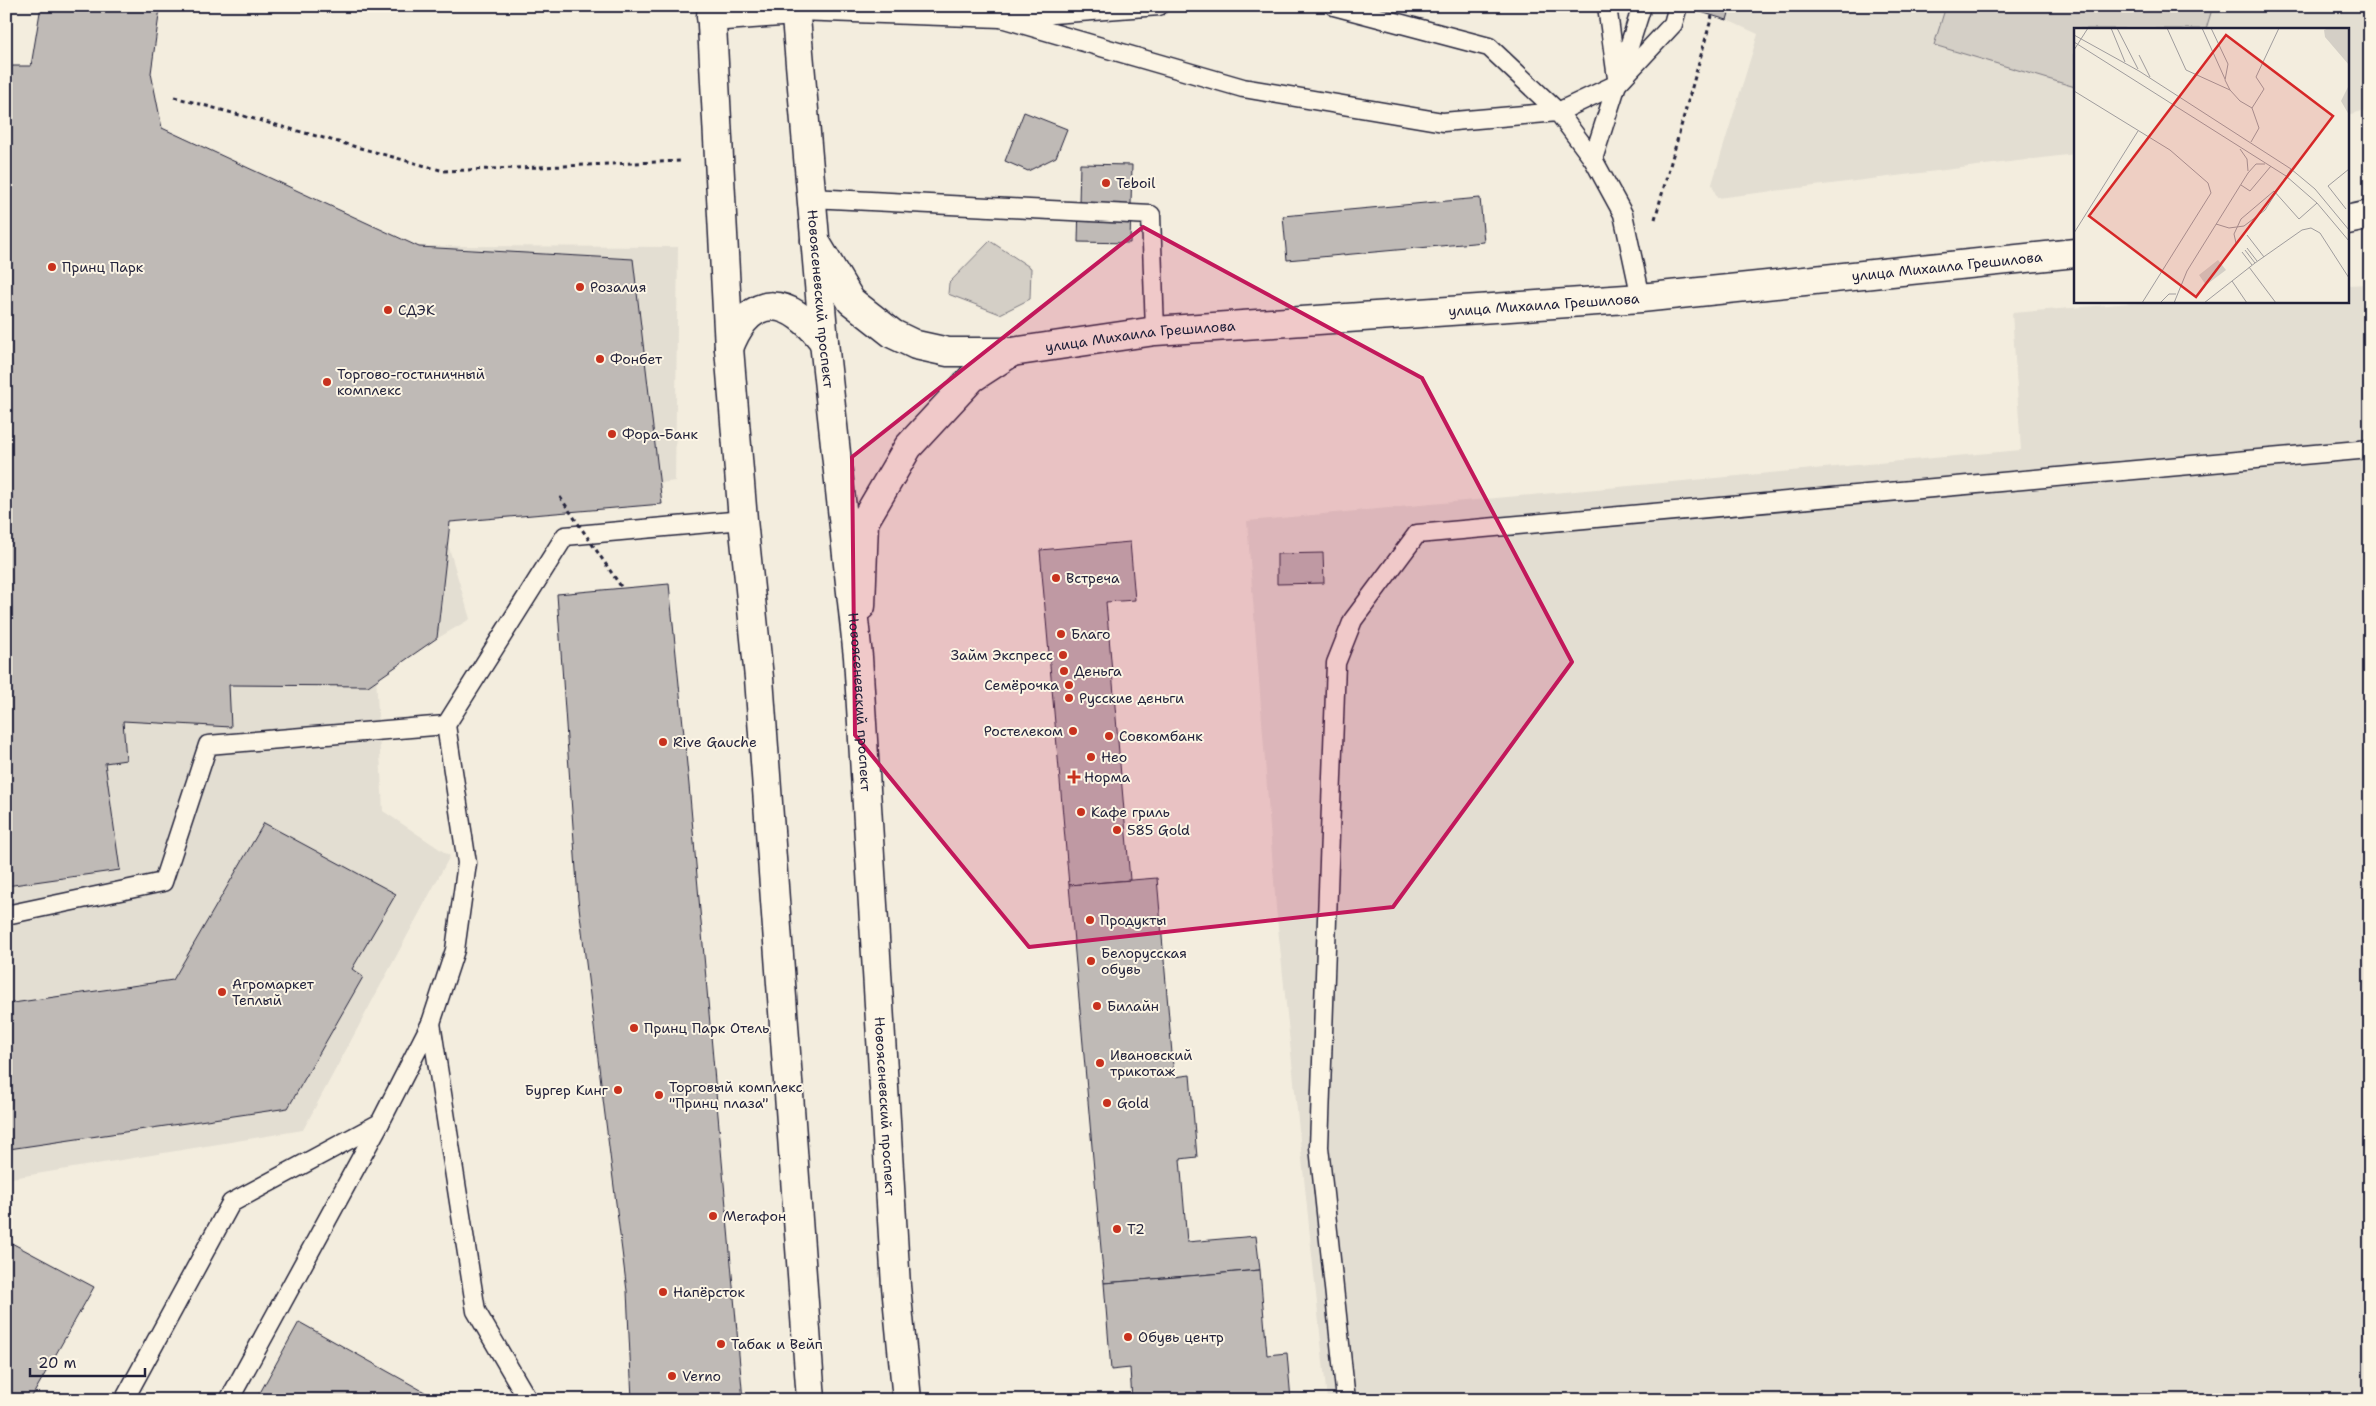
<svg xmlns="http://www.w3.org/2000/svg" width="2376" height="1406" font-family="'Shantell Sans',sans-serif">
	<rect width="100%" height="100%" fill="#f3edde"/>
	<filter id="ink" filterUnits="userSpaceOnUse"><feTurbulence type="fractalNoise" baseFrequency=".02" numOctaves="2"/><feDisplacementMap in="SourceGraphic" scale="10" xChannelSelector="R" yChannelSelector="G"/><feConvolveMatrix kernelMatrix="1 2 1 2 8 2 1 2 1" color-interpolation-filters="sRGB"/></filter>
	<g filter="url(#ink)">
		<g fill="#e3ded2">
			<path d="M1681,6H2370V109L2347,115V29H2075V154L1717,198L1712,184L1758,34L1727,20Z"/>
			<path d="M419,246L678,247L675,481L560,497L437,507L470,619L376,675L383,811L450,856L303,1130L6,1179V425L332,453Z"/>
			<path d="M2370,284V1400H1327L1276,908L1247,521L2021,450L2012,313L2154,301H2347V285Z"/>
		</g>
		<g fill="#d4cfc6" stroke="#7b7880">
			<path d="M1946,6H2213L2206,29H2075V87L1934,45Z"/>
			<path d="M990,241L1031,268L1030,299L1000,314L948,294L949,283Z"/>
		</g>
		<g fill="#bfbab6" stroke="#22223b">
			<path d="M41,6H155L160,8L151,73L162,128L419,247L633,259L662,504L450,522L437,638L368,686L229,685L231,727L123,721L126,760L105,763L120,870L6,886V83L12,66H31Z"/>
			<path d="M1681,6H1731L1727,20Z"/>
			<path d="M1024,112L1067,129L1056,157L1028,171L1005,161Z"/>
			<path d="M1080,164L1132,165L1130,243L1078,242Z"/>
			<path d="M1480,198L1484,242L1287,260L1283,216Z"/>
			<path d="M1130,542L1135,600L1106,602L1130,880L1069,885L1040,550Z"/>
			<path d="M1323,553L1324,583L1277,584V554Z"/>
			<path d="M669,584L689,785L743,1400H632L627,1291L578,899L557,594Z"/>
			<path d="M264,823L396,894L352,969L363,977L288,1108L9,1149L6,1130V1004L173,980Z"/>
			<path d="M1157,878L1174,1077L1190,1075L1197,1157L1180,1159L1187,1242L1256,1236L1260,1270L1104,1283L1069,885Z"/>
			<path d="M6,1240L94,1287L30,1400H6Z"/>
			<path d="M1260,1270L1267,1355L1287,1353L1291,1400H1132L1130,1368L1111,1370L1104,1283Z"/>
			<path d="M299,1322L439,1400H256Z"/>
		</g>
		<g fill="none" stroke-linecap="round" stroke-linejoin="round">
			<defs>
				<g id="lane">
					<path d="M1004,6L1001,18L1243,88L1443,122L1558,112L1617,84L1673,24L1678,6"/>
					<path d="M1334,6L1489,47L1558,112L1593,159L1623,214L1641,298"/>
					<path d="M1607,6L1617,78"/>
					<path d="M795,11L1001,18L1159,6"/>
					<path d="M1593,159L1642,6"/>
					<path d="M811,198L1151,215L1155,331"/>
					<path d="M6,915L163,882L208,745L446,725"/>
					<path d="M431,1023L455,950L467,863L446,725L565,536L743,520"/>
					<path d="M124,1400L231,1203L380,1123L431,1023L476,1311L528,1400"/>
					<path d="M229,1400L380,1123"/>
					<path d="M1346,1400L1319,1147L1336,663L1353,620L1417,534L2370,449"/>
				</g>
				<g id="street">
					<path d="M711,17L795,11"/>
					<path d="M2347,220L2370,215"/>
					<path id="s1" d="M815,241L851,301L893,334L916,345L948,352H1012L1155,331L1641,298L2075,253"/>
					<path d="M729,348C752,289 791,298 824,342"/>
					<path d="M861,606L864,522L908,447L972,378L1012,352"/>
				</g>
				<g id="secondary">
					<path d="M711,6L729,348L743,520L759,678L811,1400"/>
					<path id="s2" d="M795,6L824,342L858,657L896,1286L907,1400"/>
				</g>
			</defs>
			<use href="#lane" stroke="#22223b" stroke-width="21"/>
			<use href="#street" stroke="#22223b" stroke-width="31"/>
			<use href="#secondary" stroke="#22223b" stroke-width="31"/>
			<g stroke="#22223b" stroke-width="3" stroke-dasharray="4 4" stroke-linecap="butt">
				<path d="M174,97L444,171L682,161"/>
				<path d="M1655,219L1712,16"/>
			</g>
			<use href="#lane" stroke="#fcf5e5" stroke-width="18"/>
			<use href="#street" stroke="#fcf5e5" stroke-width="28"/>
			<use href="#secondary" stroke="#fcf5e5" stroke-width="28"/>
			<path stroke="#22223b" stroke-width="3" stroke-dasharray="4 4" stroke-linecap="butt" d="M560,497L622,588"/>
		</g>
	</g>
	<path fill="#c2185b" fill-opacity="0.2" stroke="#c2185b" stroke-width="4" stroke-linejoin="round" d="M1143,227L1422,378L1572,662L1393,907L1029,947L855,735L852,457Z"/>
	<g fill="#c8321e" stroke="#fcf5e5" stroke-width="2">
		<circle cx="1106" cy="183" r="5"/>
		<circle cx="52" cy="267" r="5"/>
		<circle cx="580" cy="287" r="5"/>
		<circle cx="388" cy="310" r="5"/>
		<circle cx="600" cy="359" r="5"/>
		<circle cx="327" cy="382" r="5"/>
		<circle cx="612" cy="434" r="5"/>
		<circle cx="1056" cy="578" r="5"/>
		<circle cx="1061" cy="634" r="5"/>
		<circle cx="1063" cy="655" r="5"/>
		<circle cx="1064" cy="671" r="5"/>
		<circle cx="1069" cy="685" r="5"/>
		<circle cx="1069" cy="698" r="5"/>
		<circle cx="1073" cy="731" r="5"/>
		<circle cx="1109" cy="736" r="5"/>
		<circle cx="663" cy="742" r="5"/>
		<circle cx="1091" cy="757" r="5"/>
		<path d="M1071.5 769.5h5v5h5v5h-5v5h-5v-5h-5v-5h5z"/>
		<circle cx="1081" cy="812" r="5"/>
		<circle cx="1117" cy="830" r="5"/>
		<circle cx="1090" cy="920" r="5"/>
		<circle cx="1091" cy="961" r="5"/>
		<circle cx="222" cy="992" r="5"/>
		<circle cx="1097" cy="1006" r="5"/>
		<circle cx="634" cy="1028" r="5"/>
		<circle cx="1100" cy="1063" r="5"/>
		<circle cx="618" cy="1090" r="5"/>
		<circle cx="659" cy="1095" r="5"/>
		<circle cx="1107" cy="1103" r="5"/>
		<circle cx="713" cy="1216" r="5"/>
		<circle cx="1117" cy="1229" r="5"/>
		<circle cx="663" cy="1292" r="5"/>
		<circle cx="1128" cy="1337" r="5"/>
		<circle cx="721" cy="1344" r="5"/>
		<circle cx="672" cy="1376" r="5"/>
	</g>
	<g text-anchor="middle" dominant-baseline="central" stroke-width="4" stroke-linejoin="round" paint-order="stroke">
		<g font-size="14" fill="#22223b" stroke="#fcf5e5" text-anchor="start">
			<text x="1116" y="183">Teboil</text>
			<text x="62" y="267">Принц Парк</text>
			<text x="590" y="287">Розалия</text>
			<text x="398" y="310">СДЭК</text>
			<text x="610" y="359">Фонбет</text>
			<text x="337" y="374">Торгово-гостиничный<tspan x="337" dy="16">комплекс</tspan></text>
			<text x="622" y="434">Фора-Банк</text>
			<text x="1066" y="578">Встреча</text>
			<text x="1071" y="634">Благо</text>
			<text x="1053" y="655" text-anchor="end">Займ Экспресс</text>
			<text x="1074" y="671">Деньга</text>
			<text x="1059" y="685" text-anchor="end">Семёрочка</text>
			<text x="1079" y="698">Русские деньги</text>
			<text x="1063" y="731" text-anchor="end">Ростелеком</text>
			<text x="1119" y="736">Совкомбанк</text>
			<text x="673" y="742">Rive Gauche</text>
			<text x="1101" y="757">Нео</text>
			<text x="1084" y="777">Норма</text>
			<text x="1091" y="812">Кафе гриль</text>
			<text x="1127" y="830">585 Gold</text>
			<text x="1100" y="920">Продукты</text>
			<text x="1101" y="953">Белорусская<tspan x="1101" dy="16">обувь</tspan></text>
			<text x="232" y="984">Агромаркет<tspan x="232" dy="16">Теплый</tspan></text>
			<text x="1107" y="1006">Билайн</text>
			<text x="644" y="1028">Принц Парк Отель</text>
			<text x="1110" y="1055">Ивановский<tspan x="1110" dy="16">трикотаж</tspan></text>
			<text x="669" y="1087">Торговый комплекс<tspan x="669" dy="16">"Принц плаза"</tspan></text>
			<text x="608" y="1090" text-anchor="end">Бургер Кинг</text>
			<text x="1117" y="1103">Gold</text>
			<text x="723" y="1216">Мегафон</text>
			<text x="1127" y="1229">T2</text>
			<text x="673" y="1292">Напёрсток</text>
			<text x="1138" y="1337">Обувь центр</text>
			<text x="731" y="1344">Табак и Вейп</text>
			<text x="682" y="1376">Verno</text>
		</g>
		<g font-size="14" fill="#22223b" stroke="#fcf5e5">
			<text stroke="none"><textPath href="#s1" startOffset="1185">улица Михаила Грешилова</textPath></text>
			<text stroke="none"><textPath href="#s2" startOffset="294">Новоясеневский проспект</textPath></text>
			<text stroke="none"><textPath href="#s1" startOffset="780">улица Михаила Грешилова</textPath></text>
			<text stroke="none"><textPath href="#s1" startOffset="375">улица Михаила Грешилова</textPath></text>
			<text stroke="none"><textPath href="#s2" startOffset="699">Новоясеневский проспект</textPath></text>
			<text stroke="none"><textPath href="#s2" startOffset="1104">Новоясеневский проспект</textPath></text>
		</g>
	</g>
	<g transform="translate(2074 28)">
		<rect width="275" height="275" fill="#f3edde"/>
		<path d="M255,0H275V37L251,9L250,2ZM275,57V87L267,73ZM144,232L152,242L132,257L125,247Z" fill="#d4cfc6"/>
		<path fill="none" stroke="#9f9c9d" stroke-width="1" d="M37,0L51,34M43,0L64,41M93,0L112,42L156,62L151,52L154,36L137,0M128,0L151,51M0,7L65,43L217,141L241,161L275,202M0,14L212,148L243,175L275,213M0,22L14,0M65,27L76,49M156,62L166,73L178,80L185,100L177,114M0,63L96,122L134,155L137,165L68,275M178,80L190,61L182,49L205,0M166,121L173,131L174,143M167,157L176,163L197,138M272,181L254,158L275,141M142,196L155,200L170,198L191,182L217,141M0,205L64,103M173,207L190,229M162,215L160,206L167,191L200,163L225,191L243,175M173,220L183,233M168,224L178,237M181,235L228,202L237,200L246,205L275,250M175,239L202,275M158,253L173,275M86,275L95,266H102M100,275L113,243L174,145L182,136H191M130,275L181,235L171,222"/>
		<path fill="#d62828" fill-opacity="0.15" stroke="#d62828" stroke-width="2.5" d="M152,7L259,88L122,269L15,188Z"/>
		<rect width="275" height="275" fill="none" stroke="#22223b" stroke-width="2.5"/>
	</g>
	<rect width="2376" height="1406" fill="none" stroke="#fcf5e5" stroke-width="25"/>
	<rect x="12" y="12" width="2351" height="1381" fill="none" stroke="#22223b" stroke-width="2" filter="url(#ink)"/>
	<path d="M30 1368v8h115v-8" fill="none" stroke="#22223b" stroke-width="2.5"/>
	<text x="38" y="1368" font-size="15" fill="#22223b" stroke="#fcf5e5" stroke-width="4" paint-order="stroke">20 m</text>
</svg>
